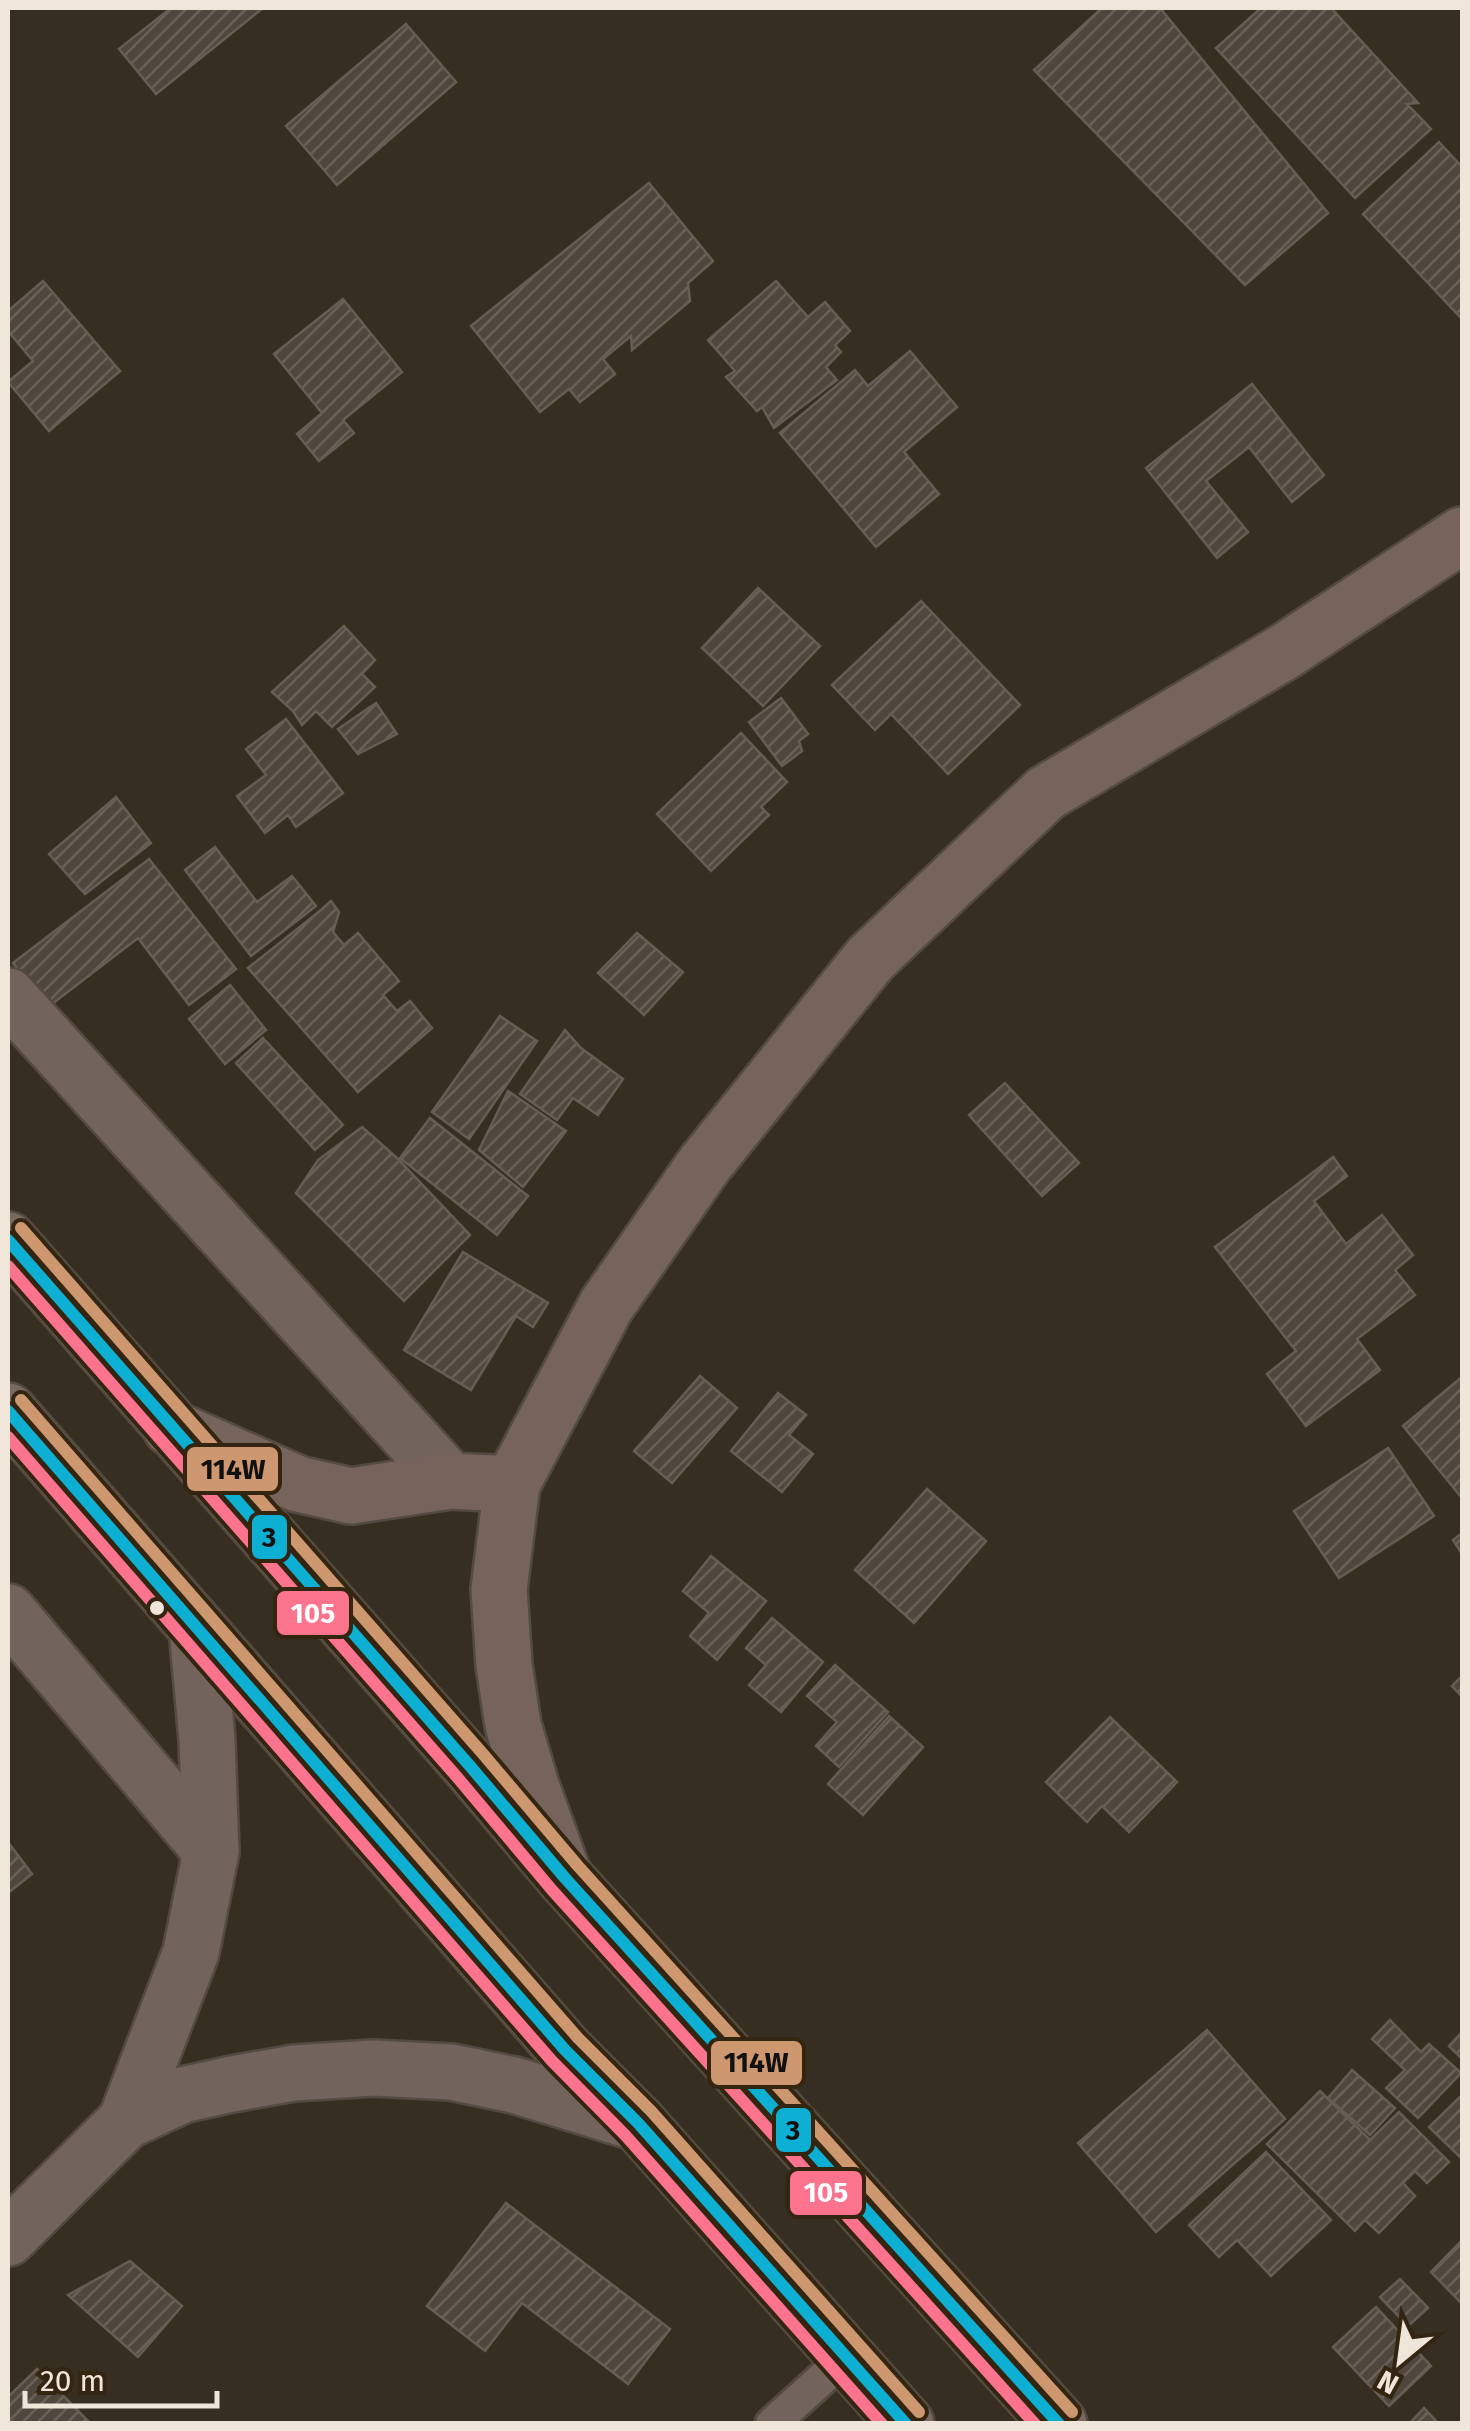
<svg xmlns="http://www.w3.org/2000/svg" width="1470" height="2431" font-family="'Fira Sans',sans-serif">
	<defs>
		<pattern id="building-hatch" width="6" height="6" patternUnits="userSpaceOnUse" patternTransform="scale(2.5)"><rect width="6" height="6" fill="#4f473e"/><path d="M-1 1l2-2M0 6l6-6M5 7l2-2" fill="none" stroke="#696159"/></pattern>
	</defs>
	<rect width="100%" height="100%" fill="#372e22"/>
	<g fill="url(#building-hatch)" stroke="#655e54" stroke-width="2.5">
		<path d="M171,8H263L156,94L119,49Z"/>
		<path d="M1102,8H1160L1328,213L1245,285L1034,70Z"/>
		<path d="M1261,8H1331L1418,103L1407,104L1431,129L1355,198L1216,48Z"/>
		<path d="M406,24L456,82L337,185L286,126Z"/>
		<path d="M1439,142L1462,167V319L1363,214Z"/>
		<path d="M649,183L713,261L688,283L690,301L632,350L631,336L603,359L615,374L580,402L569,389L540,412L471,326Z"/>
		<path d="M43,281L120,371L49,431L8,382L33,361L8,331V311Z"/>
		<path d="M776,281L808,317L825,302L850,331L835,345L841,352L826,367L837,380L774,428L762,407L757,411L726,377L735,371L708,340Z"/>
		<path d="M343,299L402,372L343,420L354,433L319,461L297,434L322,413L274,354Z"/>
		<path d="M910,351L957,407L904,452L939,494L876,547L780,433L855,370L868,386Z"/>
		<path d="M1252,384L1324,475L1292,502L1249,447L1206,481L1248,532L1217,558L1146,468Z"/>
		<path d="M758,588L820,646L763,706L702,648Z"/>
		<path d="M921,601L1020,705L948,774L891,714L875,730L832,685Z"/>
		<path d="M344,626L375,660L362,674L375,687L332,727L316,711L302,725L293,711L272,692Z"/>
		<path d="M781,698L808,734L799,741L802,751L782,766L749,722Z"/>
		<path d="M376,703L397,734L358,754L338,729Z"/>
		<path d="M286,719L343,793L296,827L288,815L265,833L237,796L266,775L246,749Z"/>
		<path d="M741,733L787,782L761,807L769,815L711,871L657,814Z"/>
		<path d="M116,797L151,843L85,894L49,854Z"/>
		<path d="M215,847L257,902L292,876L316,906L251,956L185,870Z"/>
		<path d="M149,859L236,969L189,1005L138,938L48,1007L13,963Z"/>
		<path d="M331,901L339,912L333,932L344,945L358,933L399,981L383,995L397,1011L410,1001L432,1028L358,1092L248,968L321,910Z"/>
		<path d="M637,933L683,972L644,1015L598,973Z"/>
		<path d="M230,985L266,1030L225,1064L189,1019Z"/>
		<path d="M500,1016L537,1041L469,1139L432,1112Z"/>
		<path d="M565,1030L581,1048L623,1079L598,1115L573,1098L557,1120L520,1094Z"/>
		<path d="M263,1038L343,1125L315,1150L236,1063Z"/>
		<path d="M1005,1083L1079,1163L1042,1196L969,1115Z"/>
		<path d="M508,1091L566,1131L523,1187L479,1150Z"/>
		<path d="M430,1118L528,1196L497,1235L400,1158Z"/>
		<path d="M362,1127L397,1158L470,1235L404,1301L296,1193L318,1160Z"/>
		<path d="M1333,1157L1347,1176L1314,1201L1346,1244L1382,1215L1413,1255L1395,1270L1415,1295L1357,1339L1380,1370L1306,1426L1267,1374L1296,1351L1215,1247Z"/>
		<path d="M463,1252L548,1303L533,1327L516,1316L471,1390L404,1350Z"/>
		<path d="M700,1376L737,1408L672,1483L634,1451Z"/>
		<path d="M1462,1377V1498L1403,1426Z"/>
		<path d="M778,1393L806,1415L789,1435L813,1454L782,1492L731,1451Z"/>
		<path d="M1388,1448L1434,1516L1339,1578L1294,1511Z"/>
		<path d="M927,1489L986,1541L914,1623L855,1570Z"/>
		<path d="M1462,1533V1554L1453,1540Z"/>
		<path d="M711,1556L766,1601L717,1660L690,1636L709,1613L683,1591Z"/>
		<path d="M772,1618L823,1662L781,1712L749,1685L766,1665L746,1648Z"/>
		<path d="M835,1665L888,1712L839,1767L816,1746L837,1722L807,1696Z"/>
		<path d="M1462,1676V1697L1452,1686Z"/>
		<path d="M889,1716L923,1747L863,1815L828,1784Z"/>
		<path d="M1110,1717L1177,1782L1129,1832L1102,1806L1087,1822L1046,1782Z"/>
		<path d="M8,1842L32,1874L8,1893Z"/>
		<path d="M1390,2020L1421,2052L1429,2044L1461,2073L1418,2118L1386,2088L1405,2070L1372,2039Z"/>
		<path d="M1207,2030L1285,2119L1156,2232L1078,2143Z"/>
		<path d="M1462,2032V2059L1449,2046Z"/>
		<path d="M1352,2070L1395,2108L1370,2135L1328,2098Z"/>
		<path d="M1320,2091L1370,2140L1399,2112L1449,2162L1427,2183L1415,2171L1403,2183L1415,2196L1379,2233L1365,2220L1355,2231L1267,2144Z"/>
		<path d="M1462,2095V2159L1429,2127Z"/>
		<path d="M1266,2152L1331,2220L1271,2276L1237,2240L1219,2257L1189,2225Z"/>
		<path d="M506,2203L670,2329L628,2384L522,2303L485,2351L427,2306Z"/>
		<path d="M1462,2240V2302L1461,2303L1431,2272Z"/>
		<path d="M130,2261L182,2306L138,2357L68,2295Z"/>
		<path d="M1400,2279L1428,2308L1408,2326L1380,2297Z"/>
		<path d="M1376,2307L1431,2366L1389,2406L1333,2347Z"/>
		<path d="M37,2369L91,2424H15L8,2416V2397Z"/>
		<path d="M1424,2408L1439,2424H1409Z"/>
	</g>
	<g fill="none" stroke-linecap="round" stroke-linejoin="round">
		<defs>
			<path id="lane" d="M772,2424L846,2357"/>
			<g id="street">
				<path d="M8,996L450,1481"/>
				<path d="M8,1612L211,1851"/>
				<path d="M126,2121L191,1952L211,1851L207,1740L197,1629"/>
				<path d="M8,2238L126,2121L182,2095L232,2084L294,2073L374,2068L451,2072L514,2085L638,2123"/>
			</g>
			<g id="secondary">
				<path d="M171,1428L298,1484L351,1496L450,1481L512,1484"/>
				<path d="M562,1871L531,1786L513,1725L504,1665L499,1589L512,1484L606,1306L704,1165L870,959L1046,793L1284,652L1462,535"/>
			</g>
			<g id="highway">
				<path d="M8,1240L470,1766L565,1878L1059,2424"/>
				<path d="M8,1411L565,2050L638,2123L906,2424"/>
			</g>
		</defs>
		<use href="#lane" stroke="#534a41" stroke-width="38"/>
		<use href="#street" stroke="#534a41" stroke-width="60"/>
		<use href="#secondary" stroke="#534a41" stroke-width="60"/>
		<use href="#highway" stroke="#534a41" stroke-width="60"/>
		<use href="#lane" stroke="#73635d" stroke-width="32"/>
		<use href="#street" stroke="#73635d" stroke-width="55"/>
		<use href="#secondary" stroke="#76645c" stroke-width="55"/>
		<use href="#highway" stroke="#786960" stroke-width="55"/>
		<defs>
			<g id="bus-1">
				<path d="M8,1240L470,1766L565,1878L1059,2424"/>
				<path d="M8,1411L565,2050L638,2123L906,2424"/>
			</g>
			<g id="bus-2">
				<path d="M8,1266L457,1777L552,1890L1035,2424"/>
				<path d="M8,1437L552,2061L625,2135L882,2424"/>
			</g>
			<g id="bus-3">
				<path d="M21,1228L483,1754L578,1866L1072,2412"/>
				<path d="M21,1400L578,2038L651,2111L919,2412"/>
			</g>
		</defs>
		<use href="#bus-1" stroke="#342511" stroke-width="20"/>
		<use href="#bus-2" stroke="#342511" stroke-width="20"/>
		<use href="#bus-3" stroke="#342511" stroke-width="20"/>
		<use href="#bus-1" stroke="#0dafd3" stroke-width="12"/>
		<use href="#bus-2" stroke="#fc738d" stroke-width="12"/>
		<use href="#bus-3" stroke="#cd976f" stroke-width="12"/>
	</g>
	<circle fill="#efe5d9" stroke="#342511" stroke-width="4" cx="157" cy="1608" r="9"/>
	<g stroke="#342511" stroke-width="4">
		<rect x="185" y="1445" width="95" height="48" rx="10" fill="#cd976f"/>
		<rect x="250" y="1513" width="39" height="48" rx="10" fill="#0dafd3"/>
		<rect x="275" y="1589" width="76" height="48" rx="10" fill="#fc738d"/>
		<rect x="709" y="2039" width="95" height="48" rx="10" fill="#cd976f"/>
		<rect x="774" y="2106" width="39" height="48" rx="10" fill="#0dafd3"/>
		<rect x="788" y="2169" width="76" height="48" rx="10" fill="#fc738d"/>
	</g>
	<g font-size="28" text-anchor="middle" font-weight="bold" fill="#fff">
		<text x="313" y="1623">105</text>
		<text x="826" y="2202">105</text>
	</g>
	<g font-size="28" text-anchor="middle" font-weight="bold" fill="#111">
		<text x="233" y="1479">114W</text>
		<text x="269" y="1547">3</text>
		<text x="756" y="2072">114W</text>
		<text x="793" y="2140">3</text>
	</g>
	<rect width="1470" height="2431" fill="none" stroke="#efe5d9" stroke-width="20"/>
	<g transform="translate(1400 2361) rotate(209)" stroke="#342511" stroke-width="8" paint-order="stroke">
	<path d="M0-8L18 38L0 25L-18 38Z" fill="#efe5d9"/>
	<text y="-15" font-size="28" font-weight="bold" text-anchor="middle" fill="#efe5d9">N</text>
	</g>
	<path d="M25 2391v15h192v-15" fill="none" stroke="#efe5d9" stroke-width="5"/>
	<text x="40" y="2391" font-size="30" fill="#efe5d9" stroke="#342511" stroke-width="8" paint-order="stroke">20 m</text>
</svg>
